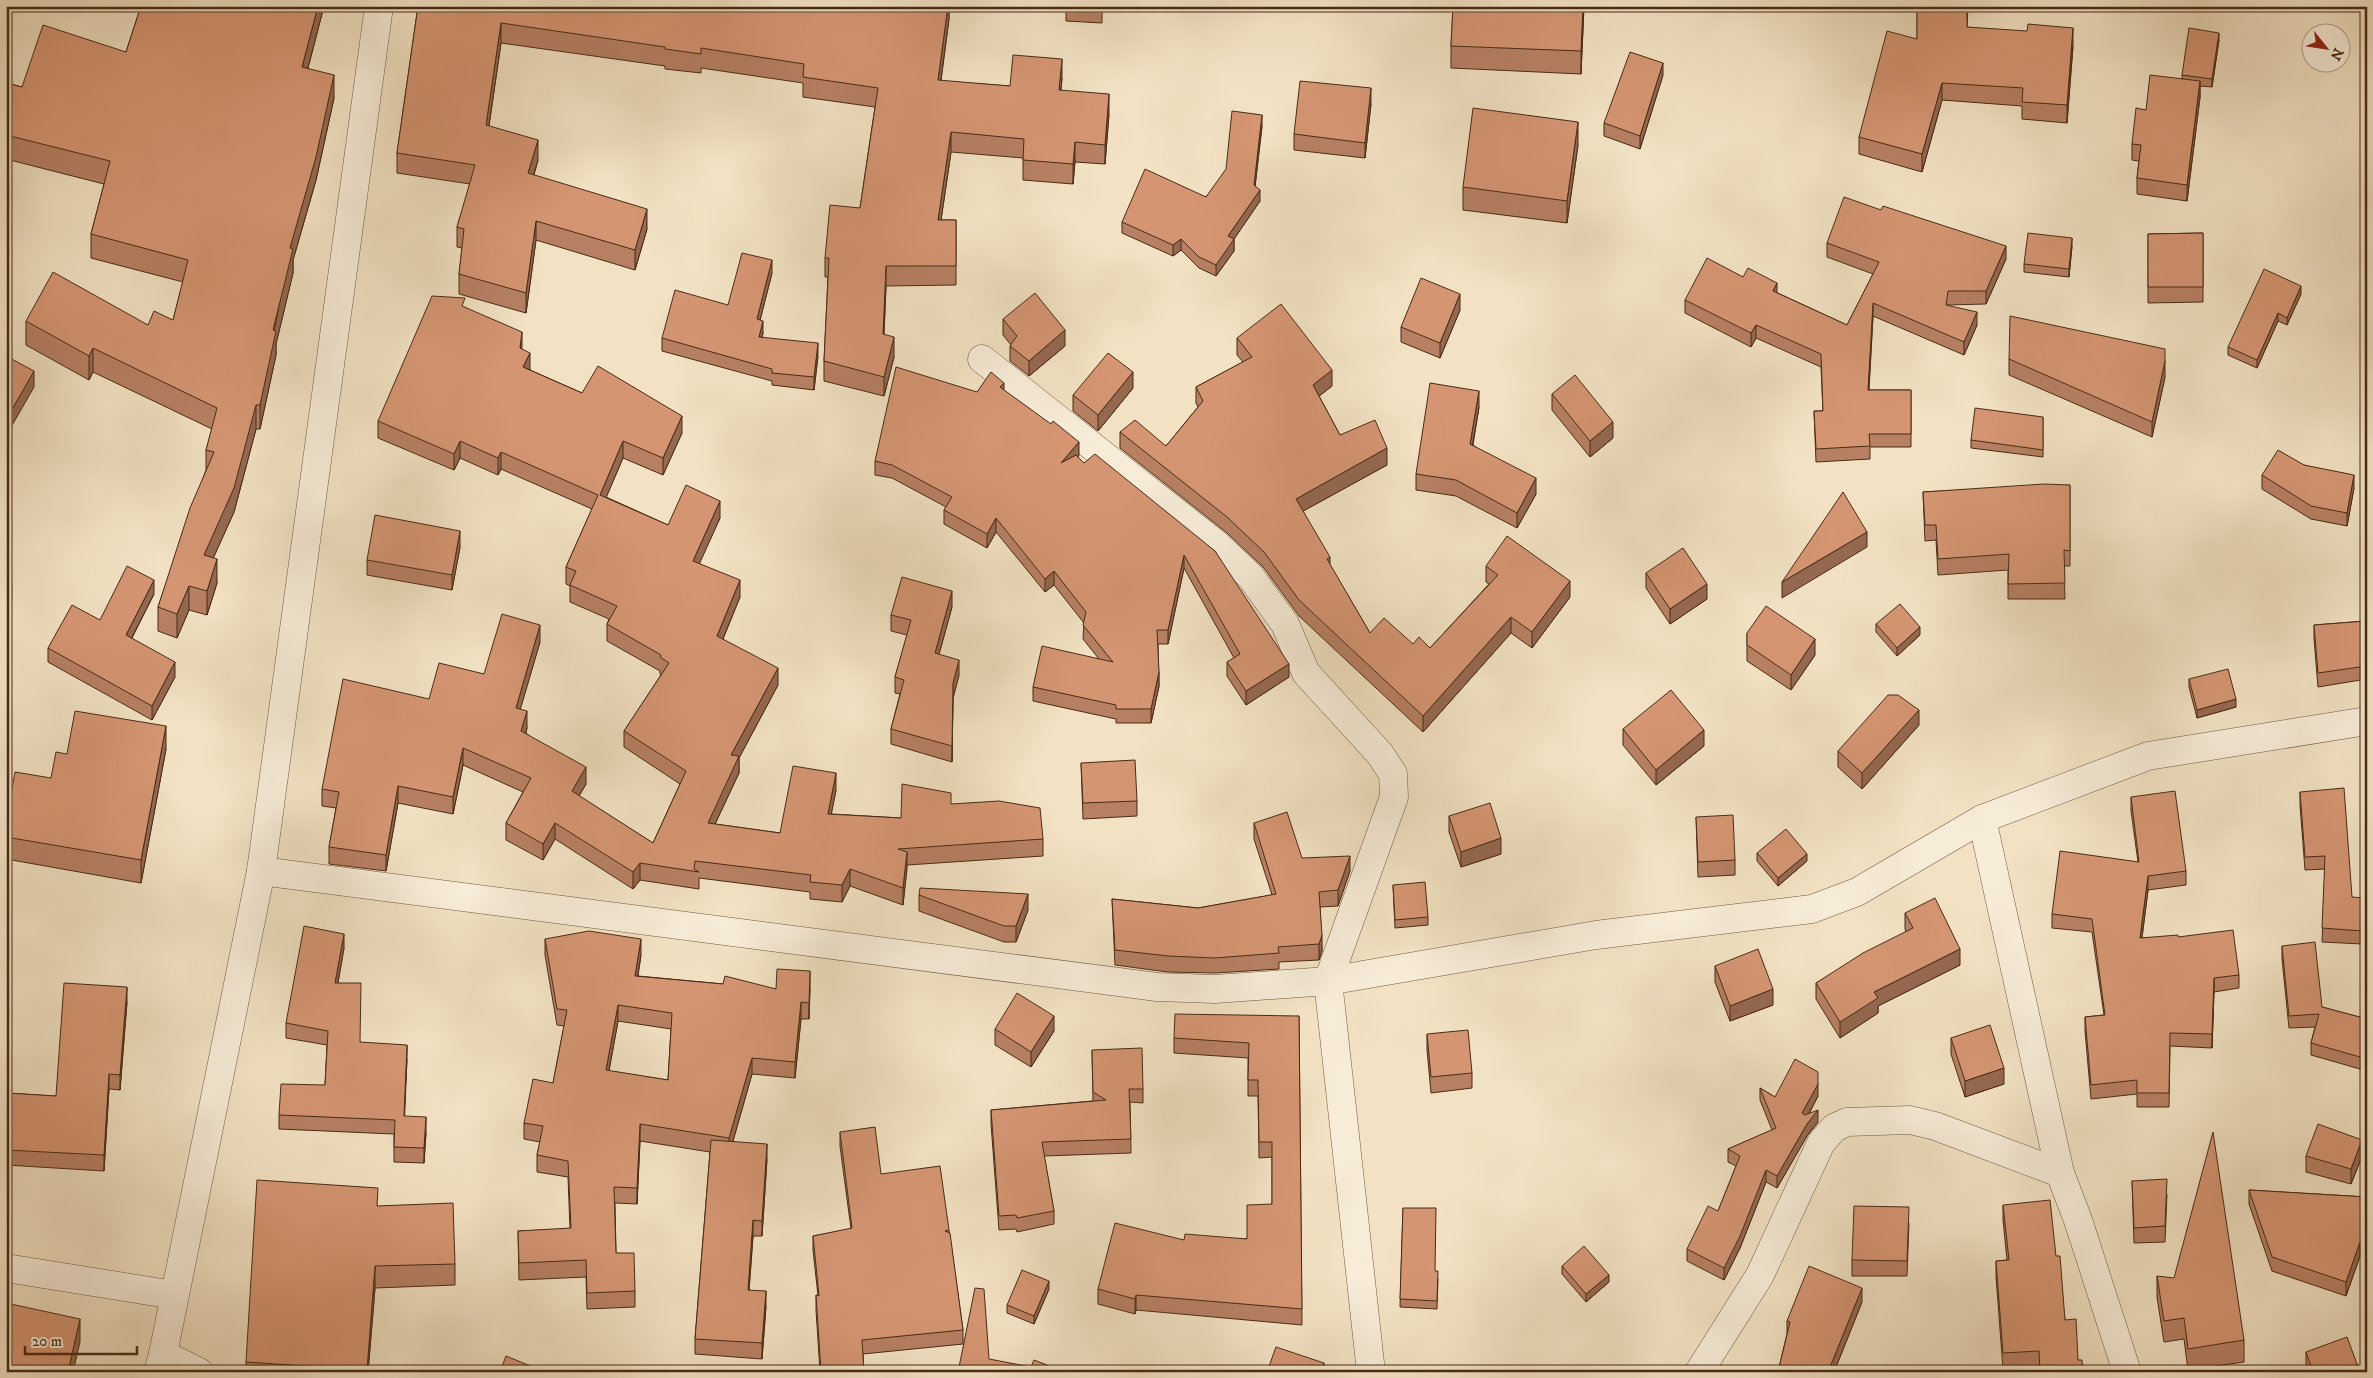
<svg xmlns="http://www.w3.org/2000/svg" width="2373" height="1378" font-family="'IM FELL DW Pica',serif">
	<rect width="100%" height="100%" fill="#f2e2c3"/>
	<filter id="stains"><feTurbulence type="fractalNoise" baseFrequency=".004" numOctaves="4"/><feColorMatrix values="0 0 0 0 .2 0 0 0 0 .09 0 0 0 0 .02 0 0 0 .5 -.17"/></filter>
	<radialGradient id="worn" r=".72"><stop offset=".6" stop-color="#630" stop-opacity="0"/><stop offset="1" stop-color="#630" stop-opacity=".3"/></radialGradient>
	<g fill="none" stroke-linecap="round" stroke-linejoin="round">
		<defs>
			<g id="street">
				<path d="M982,359L1216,544L1251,577L1285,624L1306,673L1380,754L1393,774L1394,797L1328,981L1371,1372"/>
				<path d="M1982,819L2060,1173L2078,1220L2127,1372"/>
				<path d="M261,871L1157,987L1215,989L1328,981L1596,935L1812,909L1857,892L1982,819L2148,756L2367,721"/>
				<path d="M6,1268L174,1295"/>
				<path d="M163,1354L199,1372"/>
				<path d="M158,1372L163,1354L261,871L379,6"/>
				<path d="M1699,1372L1760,1275L1821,1143L1834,1128L1847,1122L1910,1120L1935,1126L2060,1173"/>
			</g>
		</defs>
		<use href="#street" stroke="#725941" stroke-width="29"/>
		<use href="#street" stroke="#f7ecd8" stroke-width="28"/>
	</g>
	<g fill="#b78063" stroke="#482b16" fill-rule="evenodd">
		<path d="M122,6H324L308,68L334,98L316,180L293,260V273L276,344V355L260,429H256L234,512L213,558L217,583L207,615L189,610L177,638L158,631V607L206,470V450L212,429L93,372L89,380L26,345V321L148,325L173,320L183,282L91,258V234L104,184L6,159V83L22,87L126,52L139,12Z"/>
		<path d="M418,6H949V19L941,81L1010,86L1062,78L1061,90L1109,114L1105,164L1075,162L1073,184L1023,180V158L951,152L941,220H956V285L886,286L884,335L894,357L884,396L824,381V361L828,277H825V258L860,208L875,107L803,97V83L701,68V73L665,69V66L501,43L489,126L538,160L534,175L647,229L635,270L536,240L526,313L459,294V274L462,248L457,247V227L470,184L397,173V153Z"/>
		<path d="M1066,6H1102V23L1066,21Z"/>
		<path d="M1453,6H1584L1581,74L1451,68V46Z"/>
		<path d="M1917,6H1968L1967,27L2073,46L2067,123L2022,119V106L1942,100L1922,172L1859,154V137L1917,39Z"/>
		<path d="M2219,40L2212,87L2200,86V97L2187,201L2137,194V178L2139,161L2132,160V144L2182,79V75Z"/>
		<path d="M1663,75L1640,149L1604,136V123Z"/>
		<path d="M1371,104L1365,158L1294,150V134Z"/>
		<path d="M1262,126L1255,186L1260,201L1234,239V251L1216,276L1199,268L1181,250L1173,256L1122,233V222L1206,197Z"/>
		<path d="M1578,145L1567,223L1463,210V187Z"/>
		<path d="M2203,233V302L2148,303V234Z"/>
		<path d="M1827,243L2006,259L1986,304L1948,305H1947L1977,325L1964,355L1873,316L1869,390H1911V447H1870V459L1816,462L1814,411H1823L1821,367L1756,338L1751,347L1685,313V300L1743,277L1847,325L1873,274L1827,257Z"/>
		<path d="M2072,246L2069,277L2024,272V264Z"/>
		<path d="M772,273L760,320L763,333L762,337L818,356L814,390L772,385V381L662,351V338L728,305Z"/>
		<path d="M2301,294L2287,325L2278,321L2257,368L2228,355V347Z"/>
		<path d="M465,307L522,349L530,370L582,393L682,433L663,475L623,458L606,497L668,525L720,518L699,563L740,597L723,639L778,685L739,758V773L715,824L780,833L836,790L831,814L901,818L951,804L1043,839V856L907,865L903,905L850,886L842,902L810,899V892L699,878V889L640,880L633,889L555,839L543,860L506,840V823L523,792L463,765L453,814L398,803L386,871L329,864V847L336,808L322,806V789L429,699L484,674L540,642L520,709L527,728L526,733L586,784L579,796L653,843L680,784L624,747V731L661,675L660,674V671L607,641V624L609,619L570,602V586L566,584V567L592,509L501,469L498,475L460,458L454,470L378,438V421Z"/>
		<path d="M1460,310L1440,358L1401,342V327Z"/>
		<path d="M1003,319L1065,346L1029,376L1010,361V346L1011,345L1003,335Z"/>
		<path d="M1237,338L1332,386L1319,396L1340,435L1387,465L1303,511L1330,565L1370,633L1430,648L1489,584L1486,582V566L1570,597L1532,648L1511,633L1423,732L1299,616L1264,568L1227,533L1120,448V432L1166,446L1198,407L1196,403V387L1243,362L1237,355Z"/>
		<path d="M2009,359L2165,377L2152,437L2009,375Z"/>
		<path d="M1133,388L1098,431L1073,411V395Z"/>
		<path d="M1004,390L1079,455L1078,457L1084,463L1215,551L1289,677L1246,705L1227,676V662L1234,658L1184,568L1168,644H1158L1159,686L1151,723H1116V719L1033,701V687L1099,659L1083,639L1084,623L1054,585L1045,592L996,532L987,548L944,524V510L946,507L892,478L875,475V461L977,392Z"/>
		<path d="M1552,394L1613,438L1590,457L1552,410Z"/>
		<path d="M1479,407L1473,445L1536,494L1517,528L1456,496L1416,490V474Z"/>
		<path d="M2043,417V457L1971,448V440Z"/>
		<path d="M2304,465L2354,488L2347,526L2311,519L2262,489V475Z"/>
		<path d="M2070,485V566H2064L2065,599H2008V570L1938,575L1936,540L1925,541L1923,492Z"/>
		<path d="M460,547L452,590L367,575V560Z"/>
		<path d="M1646,573L1707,599L1670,624L1646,588Z"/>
		<path d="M154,594L132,638L175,677L152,720L48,662V648L100,620Z"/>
		<path d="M952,607L939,654L959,675L953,698L952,762L891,744V729L900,694L895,693V677L907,635L891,631V615Z"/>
		<path d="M2367,618V679L2318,687L2314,639V625L2365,621Z"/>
		<path d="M1876,624L1920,635L1897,656L1876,632Z"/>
		<path d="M1747,633L1815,655L1791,690L1747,661Z"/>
		<path d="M2189,679L2236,707L2197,718L2189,687Z"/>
		<path d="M1919,725L1862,789L1838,767V751Z"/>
		<path d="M1623,729L1704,746L1656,785L1623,745Z"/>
		<path d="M166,749L141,883L6,859V822L51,778L67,754Z"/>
		<path d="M1081,763L1137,801V816L1083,819Z"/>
		<path d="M2300,792L2352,897L2364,911L2362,944L2322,942L2325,869L2305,870L2300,805Z"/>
		<path d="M2131,797L2186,871V885L2148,890L2142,938L2178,937L2239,975V988L2214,992L2212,1048L2170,1046L2169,1107H2137V1094L2091,1099L2085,1031V1017L2104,1015L2092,932L2052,928V914L2138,862L2131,811Z"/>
		<path d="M1449,816L1501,854L1461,867L1449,832Z"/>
		<path d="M1696,817L1735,860V875L1698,877Z"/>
		<path d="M1254,823L1302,858L1350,871L1338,906L1320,907L1322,951L1319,960L1279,962V969L1215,973L1168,972L1115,965L1112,899L1198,908L1272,895L1254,839Z"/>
		<path d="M1757,853L1807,861L1778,886L1757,861Z"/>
		<path d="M1393,885L1428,917V925L1395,928Z"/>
		<path d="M919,895L1028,910L1016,942H1004L919,911Z"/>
		<path d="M1905,913L1960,965L1878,1006V1013L1840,1038L1816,999V983L1906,932L1905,929Z"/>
		<path d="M545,939L641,955L638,976L776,989L810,987L809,1019H801L795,1078L752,1074L733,1141L767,1159L762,1236H753L749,1290L766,1306L762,1359L695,1354V1339L710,1152L640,1141L637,1204L615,1203L616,1253L635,1291V1307L587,1309L586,1277L519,1280L518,1231L570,1229L568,1177L537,1172V1155L540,1142L524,1139V1123L553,1083L564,1026L557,1025L545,955ZM618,1021L671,1029L668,1080L609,1071Z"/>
		<path d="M2282,946L2322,1007L2367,1019V1071L2311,1055V1043L2315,1027L2289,1028L2282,959Z"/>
		<path d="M344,948L338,983L360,1042L407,1059L404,1116L426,1132L424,1163L394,1162V1134L279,1129V1115L325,1085L327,1045L286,1038V1023Z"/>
		<path d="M1715,966L1773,1005L1730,1021L1715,982Z"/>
		<path d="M127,1002L120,1090L109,1089L104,1171L6,1165V1093L56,1096Z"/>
		<path d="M1299,1016L1302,1325L1136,1310L1135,1314L1098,1304V1289L1184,1240L1247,1239L1272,1204V1157L1259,1158L1258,1096H1248V1058L1174,1053V1038Z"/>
		<path d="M995,1029L1054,1031L1031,1067L995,1045Z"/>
		<path d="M1427,1034L1472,1073V1088L1431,1093L1427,1050Z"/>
		<path d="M1951,1038L2004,1084L1965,1097L1951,1054Z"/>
		<path d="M1092,1050L1143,1089V1103L1130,1102L1131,1153L1044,1156L1054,1211V1224L1017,1232L1016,1229L999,1230L991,1124V1110L1093,1101Z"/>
		<path d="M1760,1088L1775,1097L1818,1096L1809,1114L1818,1122L1807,1136L1777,1188L1766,1182L1740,1248L1724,1280L1687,1261V1249L1718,1211L1736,1166L1728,1162V1149L1772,1130L1760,1100Z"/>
		<path d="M840,1132L881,1174L949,1230L963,1330V1344L863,1354L864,1372H820L816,1310V1295L818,1296L813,1250V1236L851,1229L840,1146Z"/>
		<path d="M2306,1156H2362L2351,1184L2306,1172Z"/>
		<path d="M2132,1181L2167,1194L2165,1242L2134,1243Z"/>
		<path d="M2249,1190L2367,1197V1259L2360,1256L2346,1296L2272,1271L2249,1204Z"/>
		<path d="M2003,1205L2056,1256L2065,1320L2078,1360L2083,1372H2039V1366L2003,1369L1996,1277V1261L2007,1260L2003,1220Z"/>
		<path d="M378,1206L455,1264V1285L375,1288L368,1372H246V1362Z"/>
		<path d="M1403,1208L1438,1279L1437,1309L1400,1307Z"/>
		<path d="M1909,1223L1907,1276H1852V1260Z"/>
		<path d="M1562,1266L1609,1282L1586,1302L1562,1274Z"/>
		<path d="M2157,1276L2244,1340V1362L2188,1370L2184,1339L2164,1342L2157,1297Z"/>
		<path d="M1049,1289L1034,1324L1007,1313V1305Z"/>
		<path d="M1862,1302L1834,1372H1778L1787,1334V1321Z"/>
		<path d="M2306,1352L2360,1372H2307L2306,1367Z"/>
	</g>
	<g fill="#956850" stroke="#482b16">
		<path d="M318,6H324L302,91V67Z"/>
		<path d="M948,6H949V19L938,100V80Z"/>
		<path d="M1583,6H1584L1581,74V51Z"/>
		<path d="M501,23V43L486,145V125Z"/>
		<path d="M2073,28V46L2067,123V105Z"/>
		<path d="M2219,33V40L2212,87V79Z"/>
		<path d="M1062,59V78L1059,109V90Z"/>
		<path d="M1663,63V75L1640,149V136Z"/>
		<path d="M334,75V98L316,180L293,260V273L276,344V355L260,429V405L290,248Z"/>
		<path d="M2200,81V97L2187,201V185Z"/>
		<path d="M1942,83V100L1922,172V154Z"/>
		<path d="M1371,88V104L1365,158V143Z"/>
		<path d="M1109,94V114L1105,164V145Z"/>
		<path d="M1262,115V126L1254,196V185Z"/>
		<path d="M1578,122V145L1567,223V201Z"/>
		<path d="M951,132V152L938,240V220Z"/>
		<path d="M538,140V160L528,193V173Z"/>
		<path d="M1075,142V162L1073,184V164Z"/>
		<path d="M1260,190V201L1234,239V251L1216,276V265L1228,236Z"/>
		<path d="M647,209V229L635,270V250Z"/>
		<path d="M536,221V240L526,313V293Z"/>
		<path d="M2072,238V246L2069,277V269Z"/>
		<path d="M1181,239V250L1173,256V245Z"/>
		<path d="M2006,246V259L1986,304V291Z"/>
		<path d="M772,260V273L757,332V319Z"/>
		<path d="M886,266V286L883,354V334Z"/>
		<path d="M1777,283V296L1773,291Z"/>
		<path d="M2301,286V294L2287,325V318Z"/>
		<path d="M1460,294V310L1440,358V343Z"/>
		<path d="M1873,303V316L1868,403V390Z"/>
		<path d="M1977,312V325L1964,355V342Z"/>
		<path d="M2278,313V321L2257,368V360Z"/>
		<path d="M763,321V333L759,349V337Z"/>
		<path d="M1756,325V338L1751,347V333Z"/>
		<path d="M1065,330V346L1029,376V361Z"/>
		<path d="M522,332V349L520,348Z"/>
		<path d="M894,337V357L884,396V377Z"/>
		<path d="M818,343V356L814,390V377Z"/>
		<path d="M93,348V372L89,380V356Z"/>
		<path d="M530,353V370L523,367Z"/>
		<path d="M2165,361V377L2152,437V422Z"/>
		<path d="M1332,370V386L1313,401V385Z"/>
		<path d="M34,371V387L6,436V420Z"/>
		<path d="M1133,372V388L1098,431V415Z"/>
		<path d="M1004,383V397L1000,387Z"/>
		<path d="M1479,391V407L1470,459V444Z"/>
		<path d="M256,405V429L234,512L204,579V555Z"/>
		<path d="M682,416V433L663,475V458Z"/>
		<path d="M1613,422V438L1590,457V441Z"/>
		<path d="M460,441V458L454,470V454Z"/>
		<path d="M623,441V458L600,512V495Z"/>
		<path d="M1079,442V455L1061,477V463Z"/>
		<path d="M1387,448V465L1296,515V499Z"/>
		<path d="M501,452V469L498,475V458Z"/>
		<path d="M2354,475V488L2347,526V513Z"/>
		<path d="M1536,478V494L1517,528V513Z"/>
		<path d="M720,501V518L693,578V561Z"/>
		<path d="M996,518V532L987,548V534Z"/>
		<path d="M460,531V547L452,590V575Z"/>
		<path d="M1867,532V547L1782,598V582Z"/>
		<path d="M1184,555V568L1168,644V630Z"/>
		<path d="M1330,557V573L1327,559Z"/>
		<path d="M217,559V583L207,615V591Z"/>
		<path d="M1054,571V585L1045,592V579Z"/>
		<path d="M154,580V594L126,649V635Z"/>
		<path d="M740,580V597L717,653V636Z"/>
		<path d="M1570,581V597L1532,648V632Z"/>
		<path d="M12,583V599L6,611V595Z"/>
		<path d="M1707,584V599L1670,624V609Z"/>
		<path d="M189,586V610L177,638V614Z"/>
		<path d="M952,591V607L935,669V653Z"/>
		<path d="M1511,617V633L1423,732V716Z"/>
		<path d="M540,625V642L516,724V708Z"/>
		<path d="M1920,627V635L1897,656V648Z"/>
		<path d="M1815,639V655L1791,690V675Z"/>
		<path d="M959,660V675L953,698L952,762L953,683Z"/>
		<path d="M175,662V677L152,720V706Z"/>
		<path d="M1289,664V677L1246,705V691Z"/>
		<path d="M778,668V685L739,758V773L708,839V823L731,755Z"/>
		<path d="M1159,672V686L1151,723V709Z"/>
		<path d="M2236,699V707L2197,718V710Z"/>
		<path d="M1919,710V725L1862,789V773Z"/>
		<path d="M527,711V728L521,747V731Z"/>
		<path d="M166,726V749L141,883V860Z"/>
		<path d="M1704,730V746L1656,785V770Z"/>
		<path d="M463,748V765L453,814V797Z"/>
		<path d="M586,767V784L572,808V791Z"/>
		<path d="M836,773V790L828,831V814Z"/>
		<path d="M398,786V803L386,871V855Z"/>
		<path d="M555,823V839L543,860V844Z"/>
		<path d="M1501,838V854L1461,867V852Z"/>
		<path d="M907,852V869L903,905V888Z"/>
		<path d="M1807,854V861L1778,886V878Z"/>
		<path d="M1350,856V871L1338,906V890Z"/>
		<path d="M640,863V880L633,889V872Z"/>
		<path d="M850,869V886L842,902V885Z"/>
		<path d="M2148,876V890L2140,952V938Z"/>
		<path d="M1028,894V910L1016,942V926Z"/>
		<path d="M2364,898V911L2362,944V931Z"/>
		<path d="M344,934V948L335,998V983Z"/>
		<path d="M1322,935V951L1319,960V944Z"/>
		<path d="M641,939V955L635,992V976Z"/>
		<path d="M1960,949V965L1878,1006V1013L1840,1038V1022L1874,992Z"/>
		<path d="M810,971V987L809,1019V1003Z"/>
		<path d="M2214,978V992L2212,1048V1034Z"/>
		<path d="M127,987V1002L120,1090V1075Z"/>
		<path d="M1773,989V1005L1730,1021V1006Z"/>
		<path d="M801,1002V1019L795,1078V1062Z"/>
		<path d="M618,1005V1021L606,1086V1070Z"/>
		<path d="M1054,1016V1031L1031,1067V1052Z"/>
		<path d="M407,1045V1059L404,1131V1116Z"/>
		<path d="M752,1058V1074L729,1155V1138Z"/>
		<path d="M2004,1068V1084L1965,1097V1081Z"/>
		<path d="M109,1074V1089L104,1171V1155Z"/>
		<path d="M1818,1084V1096L1802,1126V1113Z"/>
		<path d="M1818,1110V1122L1807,1136L1777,1188V1176L1807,1124Z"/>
		<path d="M426,1117V1132L424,1163V1148Z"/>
		<path d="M640,1124V1141L637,1204V1188Z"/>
		<path d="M2362,1140V1156L2351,1184V1169Z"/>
		<path d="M767,1144V1159L762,1236V1221Z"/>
		<path d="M1766,1170V1182L1740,1248L1724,1280V1268Z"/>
		<path d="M753,1220V1236L748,1305V1290Z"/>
		<path d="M2360,1242V1256L2346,1296V1282Z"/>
		<path d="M375,1266V1288L368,1372H367Z"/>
		<path d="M1609,1275V1282L1586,1302V1294Z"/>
		<path d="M1049,1281V1289L1034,1324V1316Z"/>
		<path d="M1862,1288V1302L1834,1372H1828Z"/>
		<path d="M766,1291V1306L762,1359V1343Z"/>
		<path d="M1136,1295V1310L1135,1314V1299Z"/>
		<path d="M80,1319V1342L73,1372H68Z"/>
		<path d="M1324,1363V1372H1321Z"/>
	</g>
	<g fill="#d59573" stroke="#482b16" fill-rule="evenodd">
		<path d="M141,6H318L302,67L334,75L316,157L290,248L293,249L273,330L276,331L260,405H256L234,488L204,555L217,559L207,591L189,586L177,614L158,607L190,508L214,452L206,450L217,408L93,348L89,356L26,321L53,272L148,325L154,311L173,320L188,260L91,234L110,161L6,135V83L22,87L43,25L126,52Z"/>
		<path d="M418,6H948L938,80L1010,86L1013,55L1062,59L1059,90L1109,94L1105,145L1075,142L1073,164L1023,160L1024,139L951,132L938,220H956V266H886L883,334L894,337L884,377L824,361L829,258H825L830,205L860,208L878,88L803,77L804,64L701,48V54L665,49V47L501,23L486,125L538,140L528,173L647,209L635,250L536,221L526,293L459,274L464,229L457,227L475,165L397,153Z"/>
		<path d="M1080,6H1102V7Z"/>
		<path d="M1453,6H1583L1581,51L1451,46Z"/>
		<path d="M1917,6H1967V27L2027,31L2028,24L2073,28L2067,105L2022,102L2023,88L1942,83L1922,154L1859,137L1887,31L1917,39Z"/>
		<path d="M2189,28L2219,33L2212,79L2182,75Z"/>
		<path d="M1630,52L1663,63L1640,136L1604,123Z"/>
		<path d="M2150,75L2200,81L2187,185L2137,178L2141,145L2132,144L2136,108L2146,110Z"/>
		<path d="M1300,81L1371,88L1365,143L1294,134Z"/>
		<path d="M1473,108L1578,122L1567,201L1463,187Z"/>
		<path d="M1232,111L1262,115L1254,185L1260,190L1228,236L1234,239L1216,265L1199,257L1181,239L1173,245L1122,222L1145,169L1206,197L1226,169Z"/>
		<path d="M1844,197L1881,210L1883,206L2006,246L1986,291H1948L1946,305L1977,312L1964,342L1873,303L1868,390H1911V434H1869L1870,446L1816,449L1814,411H1823L1821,354L1756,325L1751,333L1685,300L1707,258L1743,277L1748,268L1777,283L1773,291L1847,325L1879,262L1827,243Z"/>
		<path d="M2028,233L2072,238L2069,269L2024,264Z"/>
		<path d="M2203,233V287H2148V234Z"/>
		<path d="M742,253L772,260L757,319L763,321L759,337L818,343L814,377L772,373V369L662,338L675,290L728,305Z"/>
		<path d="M2264,269L2301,286L2287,318L2278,313L2257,360L2228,347Z"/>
		<path d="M1421,278L1460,294L1440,343L1401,327Z"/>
		<path d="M1035,293L1065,330L1029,361L1010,346L1017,336L1003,319Z"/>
		<path d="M432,296L465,298L462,306L522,332L520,348L530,353L523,367L582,393L598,366L682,416L663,458L623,441L600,495L668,525L686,485L720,501L693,561L740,580L717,636L778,668L731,755L739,756L708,823L780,833L793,766L836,773L828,814L901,818L902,784L951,793V804L999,801L1040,808L1043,839L898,849L907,852L903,888L850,869L842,885L810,882L811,875L695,861L694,869L699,872L640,863L633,872L555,823L543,844L506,823L531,778L463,748L453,797L398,786L386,855L329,847L339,792L322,789L343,679L429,699L439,663L484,674L502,614L540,625L516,708L527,711L521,731L586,767L572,791L653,843L686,771L624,731L669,663L660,657L661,655L607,624L617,606L570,585L576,571L566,567L598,495L501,452L498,458L460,441L454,454L378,421Z"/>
		<path d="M1281,304L1332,370L1313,385L1340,435L1375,420L1387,448L1296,499L1330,557L1327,559L1370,633L1384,618L1413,644L1419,637L1430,648L1498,575L1486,566L1507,536L1570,581L1532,632L1511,617L1423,716L1299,600L1264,552L1227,517L1120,432L1135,420L1166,446L1203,401L1196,387L1252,357L1237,338Z"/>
		<path d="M2010,316L2165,349V361L2152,422L2009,359Z"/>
		<path d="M1108,353L1133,372L1098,415L1073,395Z"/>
		<path d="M6,356L34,371L6,420Z"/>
		<path d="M896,367L977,392L991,372L1004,383L1000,387L1051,424L1053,421L1079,442L1061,463L1076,455L1084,463L1095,454L1215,551L1289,664L1246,691L1227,662L1240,654L1184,555L1168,630H1157L1159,672L1151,709H1116V705L1033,687L1042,646L1113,662L1083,625L1086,612L1054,571L1045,579L996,518L987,534L944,510L952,497L892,465L875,461Z"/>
		<path d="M1575,375L1613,422L1590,441L1552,394Z"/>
		<path d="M1430,383L1479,391L1470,444L1536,478L1517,513L1456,480L1416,474Z"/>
		<path d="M1975,408L2043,417V450L1971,440Z"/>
		<path d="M2278,450L2304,465L2354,475L2347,513L2311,506L2262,475Z"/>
		<path d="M2044,484L2070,485V551L2064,550L2065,583L2008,584L2009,554L1938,559L1936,525H1925L1923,492Z"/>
		<path d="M1843,492L1867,532L1782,582Z"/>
		<path d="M375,515L460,531L452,575L367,560Z"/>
		<path d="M1683,548L1707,584L1670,609L1646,573Z"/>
		<path d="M127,566L154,580L126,635L175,662L152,706L48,648L72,605L100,620Z"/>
		<path d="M902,577L952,591L935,653L959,660L953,683L952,746L891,729L904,680L895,677L911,620L891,615Z"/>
		<path d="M6,581L12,583L6,595Z"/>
		<path d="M1900,604L1920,627L1897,648L1876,624Z"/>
		<path d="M1766,606L1815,639L1791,675L1747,645V633Z"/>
		<path d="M2367,618V666L2318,673L2314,625L2366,621L2365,619Z"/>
		<path d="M2228,669L2236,699L2197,710L2189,679Z"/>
		<path d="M1671,690L1704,730L1656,770L1623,729Z"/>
		<path d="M1888,695H1898L1919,710L1862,773L1838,751Z"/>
		<path d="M75,711L166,726L141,860L6,837V822L15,772L51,778L56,752L67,754Z"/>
		<path d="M1135,760L1137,801L1083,803L1081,763Z"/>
		<path d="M2344,788L2352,897L2364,898L2362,931L2322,928L2325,856L2305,857L2300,792Z"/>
		<path d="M2175,791L2186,871L2148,876L2140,938L2178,935V937L2233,930L2239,975L2214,978L2212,1034L2170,1033L2169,1093H2137V1080L2091,1085L2085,1017L2105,1015L2092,919L2052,914L2060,851L2139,862L2131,797Z"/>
		<path d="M1490,803L1501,838L1461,852L1449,816Z"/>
		<path d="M1287,812L1302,858L1350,856L1338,890L1319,892L1322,935L1319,944L1278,947L1279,953L1215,958L1168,956L1115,950L1112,899L1198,908L1276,894L1254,823Z"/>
		<path d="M1733,815L1735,860L1698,862L1696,817Z"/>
		<path d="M1786,829L1807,854L1778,878L1757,853Z"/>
		<path d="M1425,882L1428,917L1395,920L1393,885Z"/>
		<path d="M920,888L1028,894L1016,926H1004L919,895Z"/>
		<path d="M1935,898L1960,949L1874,992L1878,998L1840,1022L1816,983L1863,953L1913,928L1905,913Z"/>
		<path d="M304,926L344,934L335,983H361L360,1042L407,1045L404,1116L426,1117L424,1148L394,1147L395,1120L279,1115L281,1084L325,1085L328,1031L286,1023Z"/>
		<path d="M589,931L641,939L635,976L723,984L725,976L776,989L777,969L810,971L809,1003L801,1002L795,1062L752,1058L729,1138L640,1124L637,1188L614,1187L616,1253H634L635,1291L587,1293L586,1260L519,1263L518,1231L571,1228L568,1161L537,1155L543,1126L524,1123L533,1079L553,1083L567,1010L557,1009L545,939ZM618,1005L672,1013L668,1080L606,1070Z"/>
		<path d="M2315,942L2322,1007L2367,1019V1059L2311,1043L2319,1014L2289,1016L2282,946Z"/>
		<path d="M1758,949L1773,989L1730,1006L1715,966Z"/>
		<path d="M64,983L127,987L120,1075L109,1074L104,1155L6,1150V1093L56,1096Z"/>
		<path d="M1017,993L1054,1016L1031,1052L995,1029Z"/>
		<path d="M1175,1014L1299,1016L1302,1309L1136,1295L1135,1299L1098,1289L1115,1223L1184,1240L1185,1234L1247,1239V1205L1272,1204V1142H1259L1258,1080H1248L1249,1043L1174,1038Z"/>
		<path d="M1990,1025L2004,1068L1965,1081L1951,1038Z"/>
		<path d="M1468,1030L1472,1073L1431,1077L1427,1034Z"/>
		<path d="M1142,1048L1143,1089H1129L1131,1139L1042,1142L1054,1211L1017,1218L1016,1215L999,1216L991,1110L1106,1100L1093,1092L1092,1050Z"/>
		<path d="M1795,1059L1818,1072V1084L1802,1113L1805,1115L1818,1110L1807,1124L1777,1176L1766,1170L1740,1236L1724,1268L1687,1249L1708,1206L1718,1211L1740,1156L1728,1149L1776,1128L1760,1088L1775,1097Z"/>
		<path d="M2318,1124L2362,1140L2351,1169L2306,1156Z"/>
		<path d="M875,1127L881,1174L940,1166L949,1230L945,1231L950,1233L963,1330L862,1340L864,1372H821L816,1295L819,1296L813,1236L852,1228L840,1132Z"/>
		<path d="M2213,1132L2244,1340L2188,1349L2184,1318L2164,1321L2157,1276L2174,1278Z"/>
		<path d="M711,1140L767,1144L762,1221L753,1220L748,1290L766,1291L762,1343L695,1339Z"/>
		<path d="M2167,1179L2165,1226L2134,1228L2132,1181Z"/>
		<path d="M257,1180L378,1188L377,1206L453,1203L455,1264L375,1266L367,1370L246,1362Z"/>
		<path d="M2249,1190L2367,1197V1245L2360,1242L2346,1282L2272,1257Z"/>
		<path d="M2050,1200L2056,1256H2060L2065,1320L2076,1319L2078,1360H2082L2083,1372H2040L2039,1351L2003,1353L1996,1261L2009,1260L2003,1205Z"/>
		<path d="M1854,1206L1909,1207L1907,1261L1852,1260Z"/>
		<path d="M1403,1208H1436L1435,1271H1438L1437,1301L1400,1299Z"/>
		<path d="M1584,1246L1609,1275L1586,1294L1562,1266Z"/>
		<path d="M1809,1266L1862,1288L1828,1372H1778L1790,1322L1787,1321Z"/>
		<path d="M1022,1270L1049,1281L1034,1316L1007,1305Z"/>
		<path d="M975,1288L984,1289L989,1359L1031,1367L1034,1360L1047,1365L1046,1372H958Z"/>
		<path d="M6,1303L80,1319L68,1372H6Z"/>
		<path d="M2347,1337L2360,1372H2313L2306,1352Z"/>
		<path d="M1276,1347L1324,1363L1321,1372H1267Z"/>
		<path d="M506,1356L545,1372H500Z"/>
		<path d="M1735,1367L1741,1372H1731Z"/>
	</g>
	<rect width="2373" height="1378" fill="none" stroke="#f2e2c3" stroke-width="25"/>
	<rect x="8" y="8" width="2358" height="1363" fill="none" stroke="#482b16" stroke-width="2.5"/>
	<rect x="12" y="12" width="2348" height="1353" fill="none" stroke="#482b16"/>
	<g transform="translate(2326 48) rotate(120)"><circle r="24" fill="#f7ecd8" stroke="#b19f8a"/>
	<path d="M0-4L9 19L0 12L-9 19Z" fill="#8f2418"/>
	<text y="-8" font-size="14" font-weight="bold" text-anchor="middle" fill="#482b16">N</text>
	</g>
	<path d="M25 1346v8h112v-8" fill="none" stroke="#482b16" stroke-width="2.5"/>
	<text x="32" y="1346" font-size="15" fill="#482b16" stroke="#f7ecd8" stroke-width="4" paint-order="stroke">20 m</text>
	<rect width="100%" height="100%" filter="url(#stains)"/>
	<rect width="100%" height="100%" fill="url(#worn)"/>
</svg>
